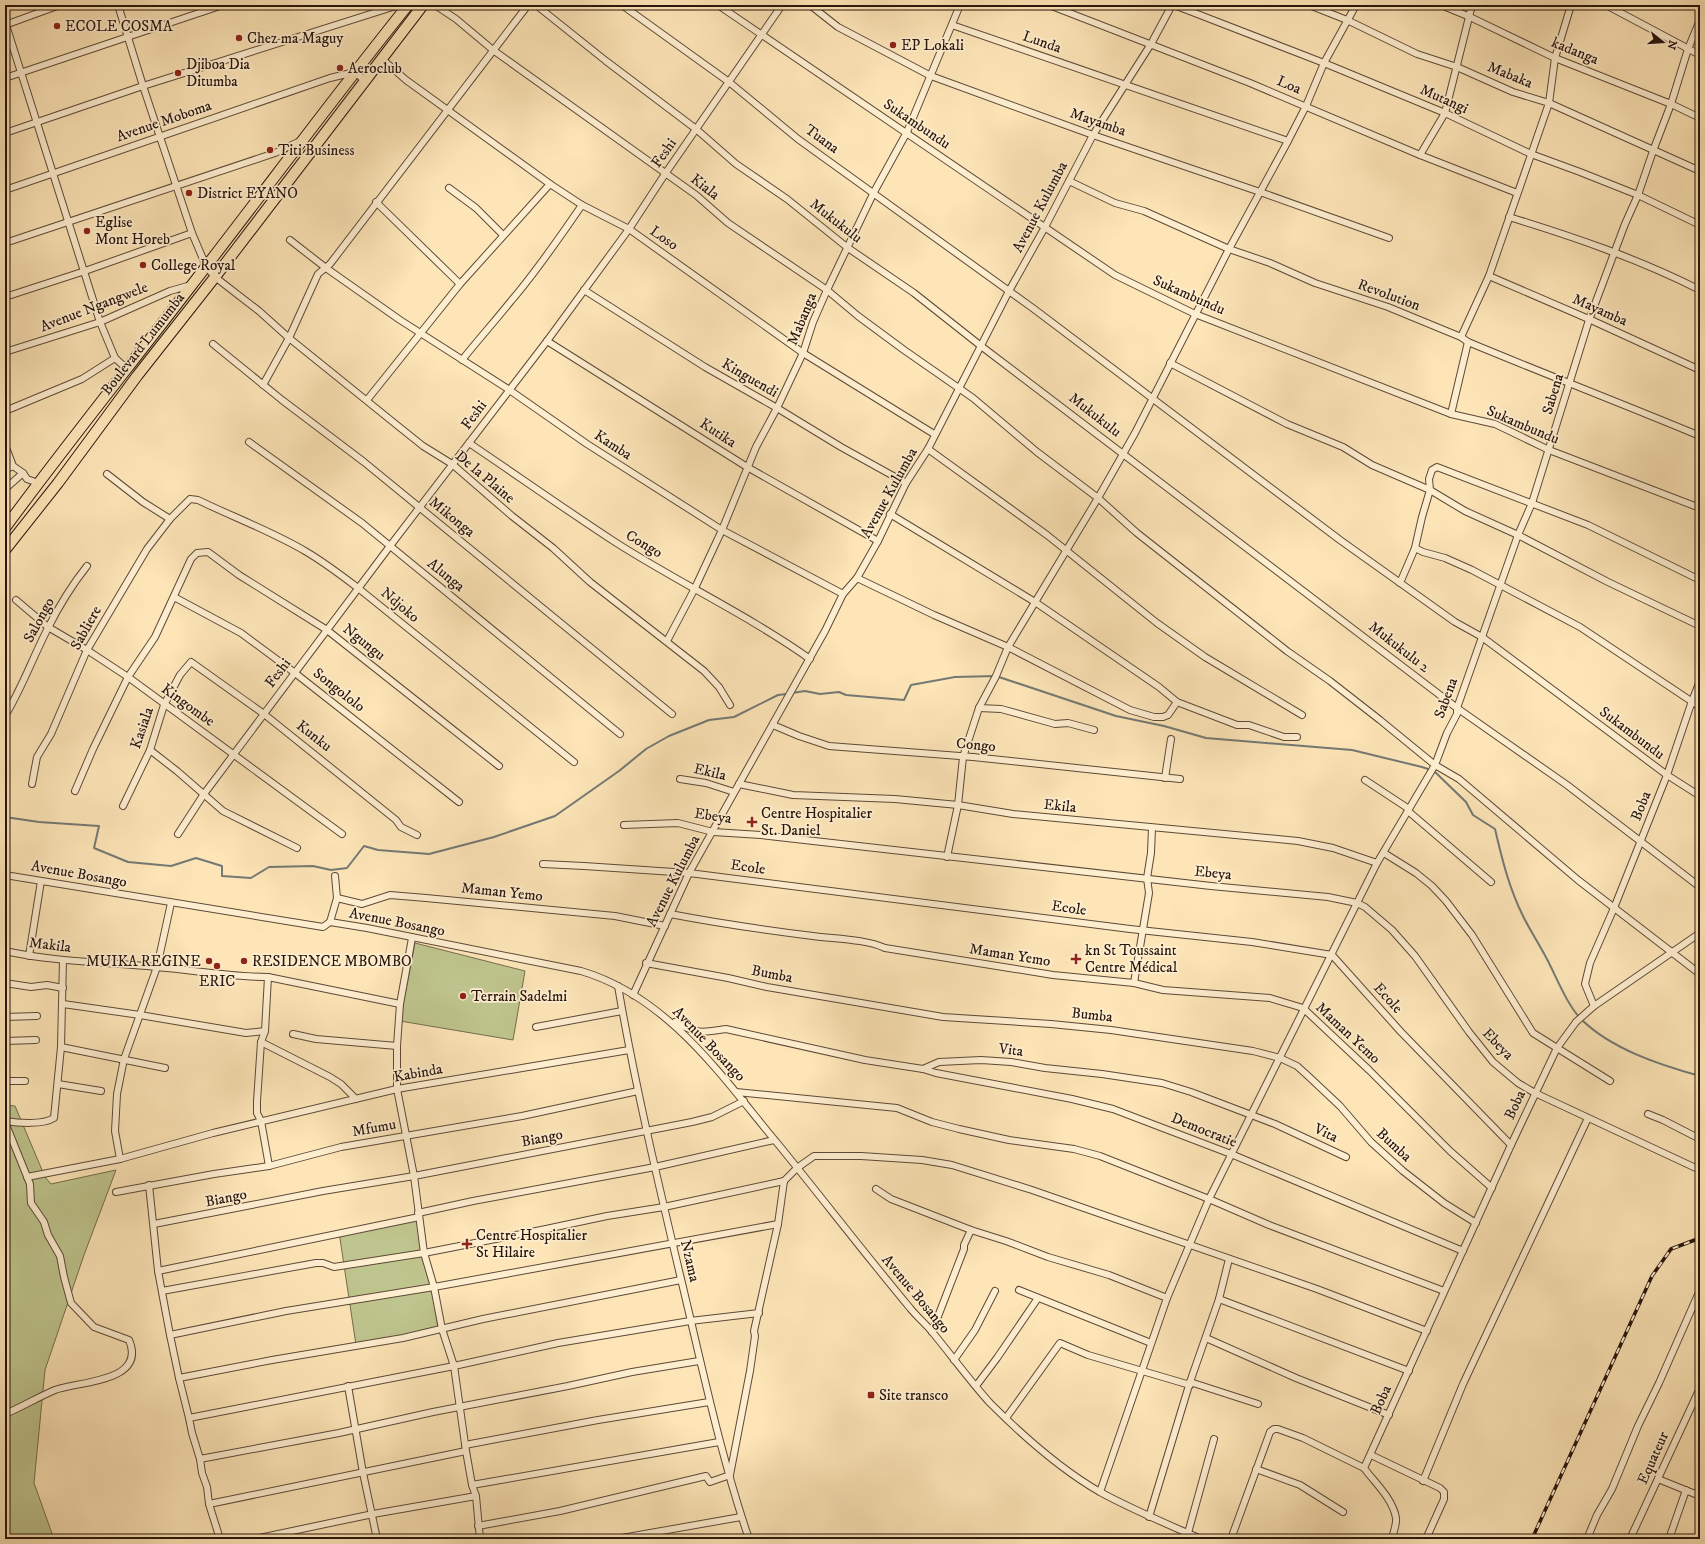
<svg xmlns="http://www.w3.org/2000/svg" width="1705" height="1544" font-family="'IM FELL DW Pica',serif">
	<rect width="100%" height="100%" fill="#fde5b7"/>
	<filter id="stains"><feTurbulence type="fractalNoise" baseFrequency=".005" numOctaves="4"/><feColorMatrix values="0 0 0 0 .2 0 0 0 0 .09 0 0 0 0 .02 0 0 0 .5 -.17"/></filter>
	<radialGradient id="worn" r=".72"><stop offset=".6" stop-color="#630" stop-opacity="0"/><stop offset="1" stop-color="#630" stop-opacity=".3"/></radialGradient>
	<g fill="#bfc58e" stroke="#746d4d">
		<path d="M415,943L525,971L513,1040L400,1021Z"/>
		<path d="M5,1105L15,1106L45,1177L51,1184L116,1170L84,1255L45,1370L34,1483L54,1539H5Z"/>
		<path d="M422,1215L438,1328L356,1345L339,1232Z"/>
	</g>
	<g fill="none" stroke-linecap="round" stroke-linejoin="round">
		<g stroke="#737974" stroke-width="2">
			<path d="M792,693L805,691L820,694L839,692L846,695L904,700L911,685L955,677L996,676L1116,716L1164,726L1206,738L1352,750L1422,767L1434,771L1466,802L1473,815L1495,829C1502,859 1509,888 1523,916C1531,932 1541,947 1549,963C1557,979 1568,1006 1581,1019C1611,1049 1660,1065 1700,1076"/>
			<path d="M5,817L39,822L99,826L94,848L128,862L171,866L196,858L222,866V876L251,878L269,867L313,866L331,870L347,868L364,846L378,850L429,854L494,837L555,816L619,771L646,749L669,736L709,720L734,717L778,695L787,694"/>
		</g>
		<defs>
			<g id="minor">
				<path d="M118,5L143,86L192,233L206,266L215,277L259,311L289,338L398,426L423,446L452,464L512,516L553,548L590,582L704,671L719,687L730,705"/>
				<path d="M435,5L456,19L493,50L696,195L728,223L827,290L858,316L904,350L973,398L1037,452L1098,498L1137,533L1287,651L1330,681L1380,720L1435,765L1459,779L1578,880L1700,974"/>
				<path d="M536,5L606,61L696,129L736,164L787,199L848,248L914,293L981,346L1457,708L1567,785L1700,887"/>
				<path d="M622,5L729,82L798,139L1034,309L1340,540L1455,622L1482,637L1667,775L1700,796"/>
				<path d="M718,5L1115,275L1195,314L1451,414L1495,424L1549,450L1700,508"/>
				<path d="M810,5L838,27L931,76L1093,135L1260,192L1389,238"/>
				<path d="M1049,5L1250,83L1420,155L1517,193"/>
				<path d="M1174,5L1324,63L1445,113L1531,154L1580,172L1638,195L1700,225"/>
				<path d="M1309,5L1347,20L1417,54L1457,67L1513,92L1549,103L1700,171"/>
				<path d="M1441,5L1470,17L1555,58L1671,104L1700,118"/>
				<path d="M1606,5L1700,55"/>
				<path d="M5,25L60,5"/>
				<path d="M6,25L100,322L115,358"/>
				<path d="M952,25L1288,141"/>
				<path d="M382,59L406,80L550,184L582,205L629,229L803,353L934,434"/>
				<path d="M5,78L223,5"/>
				<path d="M5,133L143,86L399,5"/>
				<path d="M1420,155L1445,113L1472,5"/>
				<path d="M1069,181L1115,203L1144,211L1229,249L1270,263L1315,283L1388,307L1461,337L1468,342C1545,374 1623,404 1700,436"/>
				<path d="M449,188L476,208L503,235"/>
				<path d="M5,190L330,78L355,72L364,80"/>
				<path d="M376,202L460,284"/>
				<path d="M1509,217C1574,237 1639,259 1700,290"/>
				<path d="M290,240L326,268L400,320L508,389L587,444L722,530L843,594"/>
				<path d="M5,243L275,153L300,141"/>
				<path d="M1489,276L1591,320L1700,370"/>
				<path d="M584,290L705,367L777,408L841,447L906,483"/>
				<path d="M5,297L85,271L192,233"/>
				<path d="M1461,337L1489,276L1549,103L1555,58L1571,5"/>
				<path d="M547,341L747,467L878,541"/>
				<path d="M213,344L282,400L364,462L672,714"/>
				<path d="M5,352L100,322L170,291L191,285"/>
				<path d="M462,360C478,340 495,321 511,301C537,271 559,238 582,205"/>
				<path d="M1170,363L1287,424L1343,447L1372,465L1430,490L1465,511L1518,535L1608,582L1700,626"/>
				<path d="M263,385L289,338L318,274L330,264L528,5"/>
				<path d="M367,400L460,284L550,184"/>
				<path d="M5,411L82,379L115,358L127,369"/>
				<path d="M1451,414L1468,342"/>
				<path d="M249,442L362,523L620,734"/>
				<path d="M469,443C518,476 566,510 615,542C679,583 748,615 810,659"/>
				<path d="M5,445L13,466L23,473L27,479L38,483"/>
				<path d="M928,449L1047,535L1157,623L1205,657L1302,715"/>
				<path d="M5,470L13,466"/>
				<path d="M107,474L143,502L170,519"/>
				<path d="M5,489L23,473"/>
				<path d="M890,514L1035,602L1159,687L1177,702L1237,725H1249L1284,737H1297"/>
				<path d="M1415,548L1423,552L1445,558L1472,570L1580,627L1700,707"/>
				<path d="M857,578L934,615L1008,647L1130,710L1154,717H1163L1168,715L1177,702"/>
				<path d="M1400,583L1415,548L1422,517L1430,490L1429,479L1432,470L1437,467L1588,525L1700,580"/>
				<path d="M174,597L241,633L295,673L459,802"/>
				<path d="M16,600L48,627L87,650L128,677L342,834"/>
				<path d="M667,641L694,590L722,530L756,447L777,408L803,353L813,322L827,290L874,192L907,132L960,5"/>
				<path d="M979,708L1001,709L1055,724L1068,723L1094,730"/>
				<path d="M5,716C22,688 33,657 48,628C59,606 72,585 87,566"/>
				<path d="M773,725L799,736L829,746L973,757L1180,779"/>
				<path d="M150,750L177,771L223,811L297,848"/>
				<path d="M1165,778L1171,739"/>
				<path d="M680,779L706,783L734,792"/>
				<path d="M1365,780L1409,809"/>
				<path d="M32,784L37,757L51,734L87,650L147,549L170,519L190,499L198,500C233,517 271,531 305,551C324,562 341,575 358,588L574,762"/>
				<path d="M739,784L793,795L895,799L958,805L1013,814L1298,841L1333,848L1377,863"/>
				<path d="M75,791L93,749L128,677L155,637L191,559L197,553L208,552L239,575L327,630L499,766"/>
				<path d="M123,806L150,750L164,705L180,675L191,662L264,714L396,820L401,827L417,835"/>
				<path d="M1408,811L1491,882"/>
				<path d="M624,825L678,823L713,832L761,835L1211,886L1328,897L1357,903L1365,907L1392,930L1415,956L1469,1032L1493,1062L1518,1083L1535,1093L1700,1170"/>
				<path d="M178,834L204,794L390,546L547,341L629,229L665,174L782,5"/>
				<path d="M1384,853L1416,873L1432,886L1446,901L1472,935L1533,1033L1610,1081"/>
				<path d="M947,857L958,805L963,757L979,708L996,676L1008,647L1098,498L1135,433L1229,249L1288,141L1306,106L1324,63L1356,5"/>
				<path d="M543,864L584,866L689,873L1130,929L1252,942L1332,955L1401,1032L1511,1145"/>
				<path d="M5,875L323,927L330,922L367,928L581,971C669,997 722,1077 778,1144C822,1198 865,1254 910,1308C917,1317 926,1324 933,1333C952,1356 970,1381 990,1403C1023,1436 1060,1469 1100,1492C1133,1510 1167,1524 1201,1539"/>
				<path d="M337,898L362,904L390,895L426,898L615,916L665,926"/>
				<path d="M670,914C717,923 765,930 813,936C836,939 865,939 885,948L1053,975L1134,983L1163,990L1270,998L1303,1008L1369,1070L1450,1151L1492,1188"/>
				<path d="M330,922L337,898L335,876"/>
				<path d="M412,938L400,1004L397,1046V1089L414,1176L424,1253L434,1287L442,1329L454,1366L466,1451L472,1485L476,1496L480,1539"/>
				<path d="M5,951C55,962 105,962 156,967C193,970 230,977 268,977L400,1004"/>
				<path d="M29,956L41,881"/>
				<path d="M646,963L728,978L767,987L943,1017L1051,1024L1111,1030L1253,1051L1280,1058L1297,1066L1307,1075L1340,1106L1371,1142L1403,1171L1444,1203L1476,1223"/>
				<path d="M268,977L265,1031L261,1042L257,1101V1113L261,1121L269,1166"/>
				<path d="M5,983L31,987L47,985L63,988"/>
				<path d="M1134,983L1149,893L1147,878L1151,853L1152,828"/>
				<path d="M618,986C635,1085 658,1182 681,1279C702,1366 720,1454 749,1539"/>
				<path d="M633,995L689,873L825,631L843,594L857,578L878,541L906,483L928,449L1009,291L1045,227L1093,135L1151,44L1172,5"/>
				<path d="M63,1004L140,1015L246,1033L265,1031"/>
				<path d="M1594,1006L1700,933"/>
				<path d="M5,1017L37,1016"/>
				<path d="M675,1022C697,1034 701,1033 726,1029L865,1060L923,1069L939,1062L981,1060L1011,1062L1045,1068L1102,1074L1162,1083L1191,1092L1275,1124L1346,1157"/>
				<path d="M536,1027L622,1011"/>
				<path d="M293,1034L316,1039L397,1046"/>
				<path d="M5,1041L36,1040"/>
				<path d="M261,1042L330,1077L341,1084L356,1099"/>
				<path d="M61,1047L165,1068"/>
				<path d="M923,1069L936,1073L1072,1099L1113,1109L1231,1154L1463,1251"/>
				<path d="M5,1081H25"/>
				<path d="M58,1084L101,1091"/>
				<path d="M736,1092L897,1108L932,1122L959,1129L1009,1140L1074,1149L1100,1156L1209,1199L1269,1225L1444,1291"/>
				<path d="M1648,1114L1663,1120L1700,1139"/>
				<path d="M5,1121C18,1123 43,1125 54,1118L61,1047L63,960"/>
				<path d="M5,1122L30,1184L31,1203L44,1222L48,1235L60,1256L64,1277L71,1303L94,1327L129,1340C147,1382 80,1381 55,1390C38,1397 22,1407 5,1414"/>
				<path d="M120,1159L115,1131L117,1094L124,1059L157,967L171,903"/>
				<path d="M27,1177L120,1159L213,1133L397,1089L629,1050"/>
				<path d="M149,1185L158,1271L170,1335"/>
				<path d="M876,1189L891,1199L971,1230L1006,1241L1048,1257L1109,1275L1167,1298"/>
				<path d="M116,1192L214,1174L269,1166L341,1147L522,1116L638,1091"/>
				<path d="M418,1213L473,1201L655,1167L774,1140"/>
				<path d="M154,1224L323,1191L414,1176L692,1122L712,1117L744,1101"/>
				<path d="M158,1271L419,1217"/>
				<path d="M1019,1290L1151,1343"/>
				<path d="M162,1291L316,1263H323L334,1267L424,1253L546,1229L607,1216L664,1207L784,1181"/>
				<path d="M1219,1299L1409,1371"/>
				<path d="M932,1332L964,1249V1245L971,1230"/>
				<path d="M1206,1338L1296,1378L1389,1415"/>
				<path d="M954,1360L975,1330L995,1291"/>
				<path d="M179,1378L170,1335L286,1311L434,1287L778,1224"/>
				<path d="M1190,1382L1258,1404"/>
				<path d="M348,1386L363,1473L377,1539"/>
				<path d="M976,1386L997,1358L1038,1298"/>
				<path d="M189,1418L179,1378L272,1360L403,1338L483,1319L681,1280"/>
				<path d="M1006,1418L1060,1343L1088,1355L1190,1385"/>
				<path d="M465,1445L598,1420L709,1402"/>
				<path d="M1371,1455L1440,1488L1444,1492V1499L1426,1539"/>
				<path d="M200,1459L192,1433L189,1418L454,1366L558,1343L690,1321L759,1313"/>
				<path d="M1256,1469L1300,1485L1343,1512"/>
				<path d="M1658,1479L1700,1496"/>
				<path d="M1423,1481L1463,1384L1588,1118"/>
				<path d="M472,1485L719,1442"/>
				<path d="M1100,1492L1167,1298L1209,1199L1377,863L1435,765L1447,733L1457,714V708L1518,535L1532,503L1589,320L1625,224L1638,195L1653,151L1671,104L1688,49L1700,20"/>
				<path d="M209,1504L466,1451"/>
				<path d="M1149,1517L1190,1382L1219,1299L1229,1259"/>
				<path d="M478,1526L560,1511L706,1476L710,1482L730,1475L750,1371L755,1336L754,1331L778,1224L784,1181L797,1168L814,1156H861L922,1160L952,1165L1032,1190L1317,1289L1427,1331"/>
				<path d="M1188,1533L1214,1439"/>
				<path d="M220,1539L209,1504L207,1487L202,1473L200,1459L339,1433L433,1412L568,1386L632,1372L699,1361"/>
				<path d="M254,1539L373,1514L476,1496"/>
				<path d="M616,1539L741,1517"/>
				<path d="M1231,1539L1270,1432L1274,1429H1278L1303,1438L1364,1468"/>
				<path d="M1392,1539C1393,1533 1397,1524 1396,1518C1393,1499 1375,1483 1364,1468L1511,1145L1557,1048L1576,1022L1594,1006L1585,984L1590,963L1614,908L1667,775L1692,701L1700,681"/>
				<path d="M1587,1539L1597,1515L1612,1489L1638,1426L1659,1383L1700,1290"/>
				<path d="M1630,1539L1700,1388"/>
				<path d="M1669,1539L1686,1490"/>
			</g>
			<g id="trunk">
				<path d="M5,528C65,446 129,367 191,286C264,192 334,97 408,5"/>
				<path d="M5,550L58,483L137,376L215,277L423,5"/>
			</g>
		</defs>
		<use href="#minor" stroke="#5d4937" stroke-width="8"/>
		<use href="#trunk" stroke="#28150c" stroke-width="12"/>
		<use href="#minor" stroke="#feeed0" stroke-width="6"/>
		<use href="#trunk" stroke="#fde5b7" stroke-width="10"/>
		<defs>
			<path id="rail" d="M1532,1539L1652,1276L1671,1249L1700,1238"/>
		</defs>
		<use href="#rail" stroke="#28150c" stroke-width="3.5"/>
		<use href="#rail" stroke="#feeed0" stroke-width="2" stroke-dasharray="6" stroke-linecap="butt"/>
	</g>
	<g fill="#8f2418" stroke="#feeed0" stroke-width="1.5">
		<circle cx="57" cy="26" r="4"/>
		<circle cx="239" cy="38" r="4"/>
		<circle cx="893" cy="45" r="4"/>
		<circle cx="340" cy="68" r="4"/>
		<circle cx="178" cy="73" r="4"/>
		<circle cx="270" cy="150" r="4"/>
		<circle cx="189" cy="193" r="4"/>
		<circle cx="87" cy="231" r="4"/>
		<circle cx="143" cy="265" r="4"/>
		<path d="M750 816h4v4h4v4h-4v4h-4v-4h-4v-4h4z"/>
		<path d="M1074 953h4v4h4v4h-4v4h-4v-4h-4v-4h4z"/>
		<circle cx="209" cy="961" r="4"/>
		<circle cx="244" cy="961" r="4"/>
		<circle cx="217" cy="966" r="4"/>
		<circle cx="463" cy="996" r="4"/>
		<path d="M465 1238h4v4h4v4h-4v4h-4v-4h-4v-4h4z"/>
		<rect x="867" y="1391" width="8" height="8" rx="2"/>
	</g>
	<g text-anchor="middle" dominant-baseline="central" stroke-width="3.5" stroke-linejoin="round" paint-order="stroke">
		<g font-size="15" fill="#28150c" stroke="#feeed0" text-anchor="start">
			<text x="65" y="26">ECOLE COSMA</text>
			<text x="247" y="38">Chez ma Maguy</text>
			<text x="901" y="45">EP Lokali</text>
			<text x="186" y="64">Djiboa Dia<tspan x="186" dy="17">Ditumba</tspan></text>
			<text x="348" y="68">Aeroclub</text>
			<text x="278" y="150">Titi Business</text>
			<text x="197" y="193">District EYANO</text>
			<text x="95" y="222">Eglise<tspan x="95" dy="17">Mont Horeb</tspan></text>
			<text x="151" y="265">College Royal</text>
			<text x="761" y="813">Centre Hospitalier<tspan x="761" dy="17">St. Daniel</tspan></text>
			<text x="1085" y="950">kn St Toussaint<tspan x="1085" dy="17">Centre Médical</tspan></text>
			<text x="201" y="961" text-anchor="end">MUIKA REGINE</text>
			<text x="252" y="961">RESIDENCE MBOMBO</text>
			<text x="217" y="981" text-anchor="middle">ERIC</text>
			<text x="471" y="996">Terrain Sadelmi</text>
			<text x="476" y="1235">Centre Hospitalier<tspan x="476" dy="17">St Hilaire</tspan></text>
			<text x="879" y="1395">Site transco</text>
		</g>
		<g font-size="15" fill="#28150c" stroke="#feeed0">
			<text transform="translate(1042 42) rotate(19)">Lunda</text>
			<text transform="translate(1575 51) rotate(22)">kadanga</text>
			<text transform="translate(1510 75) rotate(22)">Mabaka</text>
			<text transform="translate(1289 85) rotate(23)">Loa</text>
			<text transform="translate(1444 99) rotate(24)">Mutangi</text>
			<text transform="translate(164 121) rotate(-19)">Avenue Moboma</text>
			<text transform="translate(1098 122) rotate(19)">Mayamba</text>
			<text transform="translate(917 124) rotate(34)">Sukambundu</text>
			<text transform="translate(822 139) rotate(36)">Tuana</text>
			<text transform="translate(664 153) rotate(-55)">Feshi</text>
			<text transform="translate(705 187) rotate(38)">Kiala</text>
			<text transform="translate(1040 207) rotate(-62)">Avenue Kulumba</text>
			<text transform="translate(836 221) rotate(38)">Mukukulu</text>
			<text transform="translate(664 238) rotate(35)">Loso</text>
			<text transform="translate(1189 295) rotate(24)">Sukambundu</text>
			<text transform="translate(1389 295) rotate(20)">Revolution</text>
			<text transform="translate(94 307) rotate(-21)">Avenue Ngangwele</text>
			<text transform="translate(1600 310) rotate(24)">Mayamba</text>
			<text transform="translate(802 319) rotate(-68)">Mabanga</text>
			<text transform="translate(143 344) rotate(-52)">Boulevard Lumumba</text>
			<text transform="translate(750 378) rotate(30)">Kinguendi</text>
			<text transform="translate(1553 394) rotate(-73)">Sabena</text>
			<text transform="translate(474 415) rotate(-54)">Feshi</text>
			<text transform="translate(1095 415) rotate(38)">Mukukulu</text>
			<text transform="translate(1523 425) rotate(23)">Sukambundu</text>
			<text transform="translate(718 433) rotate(33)">Kutika</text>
			<text transform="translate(613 445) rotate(33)">Kamba</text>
			<text transform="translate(485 477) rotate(40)">De la Plaine</text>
			<text transform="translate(889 493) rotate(-61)">Avenue Kulumba</text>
			<text transform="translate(452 517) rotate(39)">Mikonga</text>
			<text transform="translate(644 544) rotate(31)">Congo</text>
			<text transform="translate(446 575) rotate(39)">Alunga</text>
			<text transform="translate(400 605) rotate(40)">Ndjoko</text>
			<text transform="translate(39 620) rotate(-62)">Salongo</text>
			<text transform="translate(86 628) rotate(-61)">Sabliere</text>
			<text transform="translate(364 642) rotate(38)">Ngungu</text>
			<text transform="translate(1399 647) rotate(38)">Mukukulu 2</text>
			<text transform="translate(278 673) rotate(-53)">Feshi</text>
			<text transform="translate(339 690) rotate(38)">Songololo</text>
			<text transform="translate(1446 698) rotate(-70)">Sabena</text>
			<text transform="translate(188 705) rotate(36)">Kingombe</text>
			<text transform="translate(142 728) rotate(-71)">Kasiala</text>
			<text transform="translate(1632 733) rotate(37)">Sukambundu</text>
			<text transform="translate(314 736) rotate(38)">Kunku</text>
			<text transform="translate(976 745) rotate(5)">Congo</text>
			<text transform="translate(710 772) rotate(13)">Ekila</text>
			<text transform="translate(1060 806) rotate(6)">Ekila</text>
			<text transform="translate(1641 806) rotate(-68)">Boba</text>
			<text transform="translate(713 816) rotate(9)">Ebeya</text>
			<text transform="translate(748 867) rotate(8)">Ecole</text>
			<text transform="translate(1213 873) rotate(6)">Ebeya</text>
			<text transform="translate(79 874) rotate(10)">Avenue Bosango</text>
			<text transform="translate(673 881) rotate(-63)">Avenue Kulumba</text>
			<text transform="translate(502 892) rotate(6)">Maman Yemo</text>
			<text transform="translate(1069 908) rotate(8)">Ecole</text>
			<text transform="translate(397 922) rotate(11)">Avenue Bosango</text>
			<text transform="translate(50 945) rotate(7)">Makila</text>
			<text transform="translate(1010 955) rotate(9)">Maman Yemo</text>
			<text transform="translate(772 974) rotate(11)">Bumba</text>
			<text transform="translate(1388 998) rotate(48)">Ecole</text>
			<text transform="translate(1092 1015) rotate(6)">Bumba</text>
			<text transform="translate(1348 1033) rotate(43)">Maman Yemo</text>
			<text transform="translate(709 1044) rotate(46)">Avenue Bosango</text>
			<text transform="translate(1498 1044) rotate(46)">Ebeya</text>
			<text transform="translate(1011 1050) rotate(7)">Vita</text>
			<text transform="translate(418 1073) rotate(-10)">Kabinda</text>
			<text transform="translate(1515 1105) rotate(-65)">Boba</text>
			<text transform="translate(374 1128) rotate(-10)">Mfumu</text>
			<text transform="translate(1204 1130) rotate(22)">Democratie</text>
			<text transform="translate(1326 1133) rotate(26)">Vita</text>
			<text transform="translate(542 1138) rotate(-11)">Biango</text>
			<text transform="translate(1394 1145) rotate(43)">Bumba</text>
			<text transform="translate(226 1198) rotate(-11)">Biango</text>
			<text transform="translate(690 1261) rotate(77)">Nzama</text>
			<text transform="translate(916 1294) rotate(50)">Avenue Bosango</text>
			<text transform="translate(1381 1400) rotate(-66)">Boba</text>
			<text transform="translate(1653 1458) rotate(-66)">Equateur</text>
		</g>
	</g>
	<rect width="1705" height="1544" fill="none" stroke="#fde5b7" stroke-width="20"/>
	<rect x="6" y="6" width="1693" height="1532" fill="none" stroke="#28150c" stroke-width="2"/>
	<rect x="10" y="10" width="1685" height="1524" fill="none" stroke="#28150c"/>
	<g transform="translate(1663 42) rotate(107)" stroke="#feeed0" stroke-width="3" paint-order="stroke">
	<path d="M0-3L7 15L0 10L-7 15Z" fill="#28150c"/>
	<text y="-6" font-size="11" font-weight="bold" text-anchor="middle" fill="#28150c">N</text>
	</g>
	<rect width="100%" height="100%" filter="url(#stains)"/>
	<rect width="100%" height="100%" fill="url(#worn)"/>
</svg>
